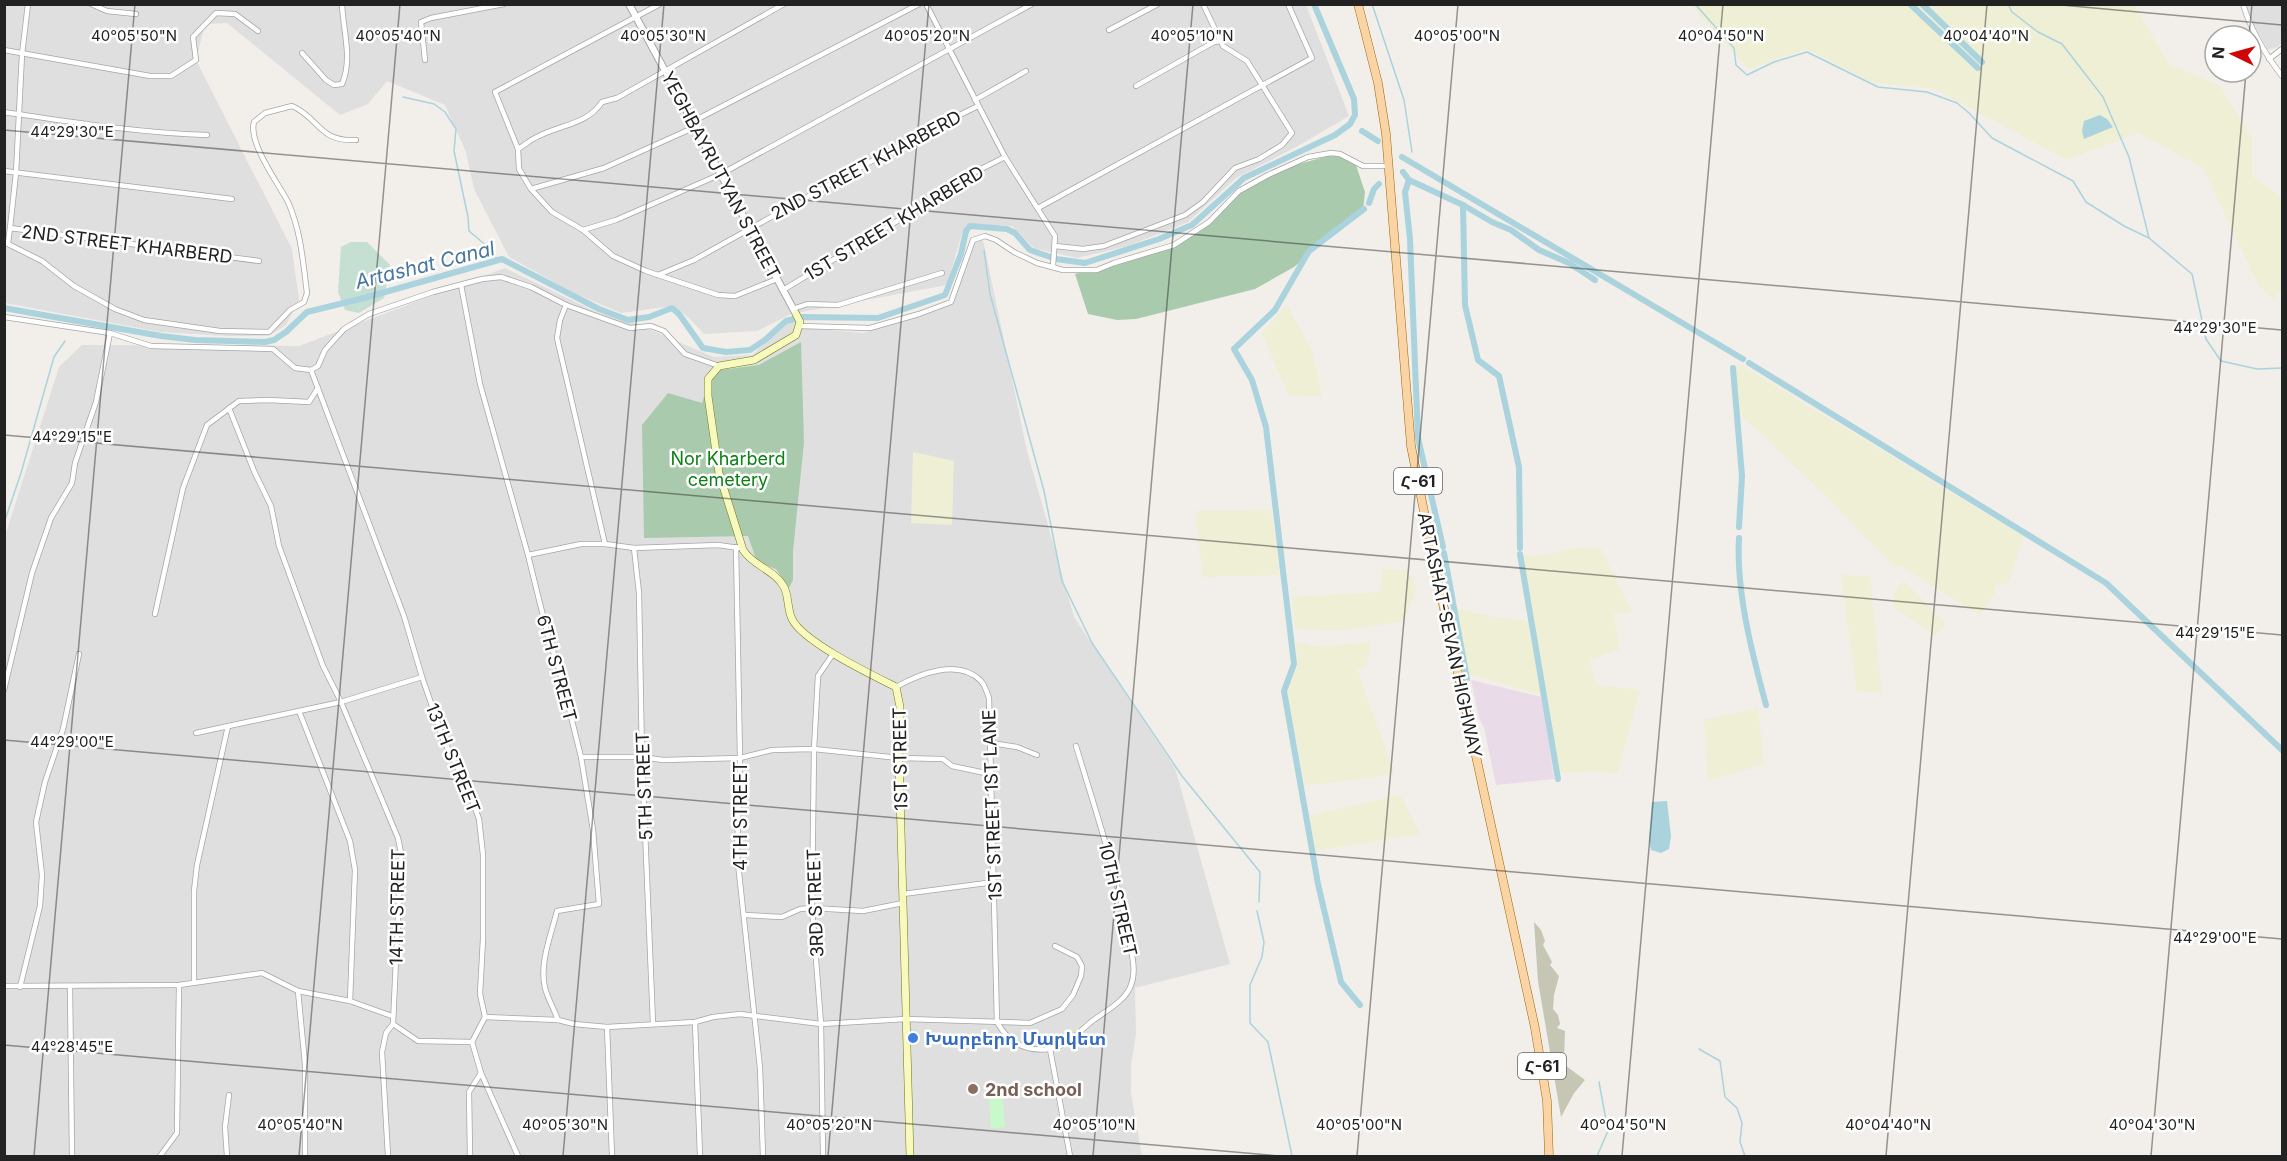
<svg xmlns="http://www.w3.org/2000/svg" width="2287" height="1161" font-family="Inter,'Noto Sans Armenian',sans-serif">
	<rect width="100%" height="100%" fill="#f2eee9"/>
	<g fill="#e0dfdf">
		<path d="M4,5H1306L1349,116L1296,147L1236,178L1188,222L1128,246L1077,258L1034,248L1012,226L970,224L962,233L947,285L791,314L757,331L704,334L688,317L672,306L621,313L572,292L509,257L474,189L466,152L445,105L387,81L368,104L340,115L227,23L205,24L196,60L292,249L299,300L286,325L268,336H227L160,332L5,303Z"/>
		<path d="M2246,5H2282V42L2278,47L2268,50L2250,18Z"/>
		<path d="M983,240L1027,451L1074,617L1175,768L1230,964L1135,988L1136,1034L1131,1065V1093L1142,1156H5V536L59,367L82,345L299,346L505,268L596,312L632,322L714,357L752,355L787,324L794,321L817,329L863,333L953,302L974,242Z"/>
	</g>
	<path fill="#eadbe8" d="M1471,680L1542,697L1554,779L1496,785L1484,728L1479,718Z"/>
	<path fill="#c6c6b4" d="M1534,922L1541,930L1545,941L1543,945L1552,962L1550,965L1559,976L1554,995L1553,1009L1558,1015L1560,1024L1557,1028L1565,1031L1564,1059L1566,1066L1585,1080L1574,1093L1561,1117L1538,981Z"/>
	<g fill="#eeefd5">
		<path d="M1691,5H2134L2169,64L2220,86L2252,138V176L2282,198V289L2273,299L2259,286L2203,168L2138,133L2067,160L1935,89L1874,83L1807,49L1748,69Z"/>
		<path d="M1287,305L1312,351L1322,396L1288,395L1262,333Z"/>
		<path d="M1742,366L2023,536L2009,582L1995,586L1994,594L1980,615L1900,566L1895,568L1827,497L1733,407L1730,369Z"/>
		<path d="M913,452L954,461L952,525L911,523Z"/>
		<path d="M1271,510L1280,575L1203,577L1195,511Z"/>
		<path d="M1600,547L1632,612L1613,614L1620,649L1590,660L1596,685L1640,690L1617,774L1594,771L1557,773L1543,696L1467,673L1452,607L1488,616L1529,621L1523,556L1543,555L1577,548Z"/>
		<path d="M1383,569H1408L1416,589L1405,619L1399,622L1338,631L1295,629L1292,597L1380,592Z"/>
		<path d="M1841,575L1870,576L1882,693L1857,691Z"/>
		<path d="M1904,581L1946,624L1935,635L1893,607L1895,590Z"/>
		<path d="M1295,642L1318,647L1371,642L1366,666L1357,669L1394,774L1305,786L1287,693L1298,664Z"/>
		<path d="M1758,708L1764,764L1708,781L1704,720Z"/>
		<path d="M1400,795L1420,834L1315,851L1309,816Z"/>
	</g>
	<path fill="#c6dfd3" d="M351,242H367L390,265L384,298L359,313L345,310L338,292L341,247Z"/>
	<g fill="#aacaae">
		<path d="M1336,154L1356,165L1365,192L1363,210L1294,267L1255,289L1136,319L1117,320L1088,314L1075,274L1164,250L1208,225L1237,191L1295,165Z"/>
		<path d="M801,342L804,442L793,551V580L789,588L776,569L757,562L748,536L644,538L642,425L668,393L702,403L712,371L759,365Z"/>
	</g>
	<path fill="#c8f9cb" d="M1002,1093L1005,1127L991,1128L989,1094Z"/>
	<g fill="#aad3de">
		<path d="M2100,115L2107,119L2113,127L2084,139L2082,131L2084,121Z"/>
		<path d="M1667,801L1671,836L1669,849L1661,853L1651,850L1649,840L1652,802Z"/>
	</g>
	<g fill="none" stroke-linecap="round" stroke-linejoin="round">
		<g stroke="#aad3de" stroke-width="1.5">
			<path d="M1372,4L1404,100L1412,152"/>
			<path d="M1695,4L1734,48L1736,65L1747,75L1774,62L1807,52L1878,87L1927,92L1957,103L1969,113L1992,138L2073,181L2086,202L2124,226L2149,238L2192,274L2206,339L2221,361L2257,369L2282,368"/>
			<path d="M2008,4L2012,12L2038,32L2062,44L2103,97L2129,157L2149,238"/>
			<path d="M403,97L434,104L445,112L456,129L454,151L468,217L469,231L494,252L497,261"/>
			<path d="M984,250L990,294L1044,491L1062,581L1092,643L1182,776L1260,872L1259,902"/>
			<path d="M4,523L21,473L54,357L65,341"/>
			<path d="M1257,911L1264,942L1262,957L1250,985V1023L1268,1042L1292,1156"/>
			<path d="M1699,1049L1720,1061L1725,1097L1737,1108L1742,1123L1740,1142L1745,1156"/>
			<path d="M1597,1156L1608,1131L1599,1082"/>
		</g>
		<g stroke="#aad3de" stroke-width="6">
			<path d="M1910,4L1978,68"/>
			<path d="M1922,4L1982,62"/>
			<path d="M1362,131L1378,141"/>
			<path d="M1402,157L1743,359"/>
			<path d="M1403,172L1409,180L1463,205L1492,222L1511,230L1539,250L1569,263L1595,280"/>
			<path d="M1409,180L1405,192L1410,239L1418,438L1443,547"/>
			<path d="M1369,203L1374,189L1379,184"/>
			<path d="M1463,205L1465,305L1478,360L1499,376L1501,385L1519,467L1520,548"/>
			<path d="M4,308L161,336L195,340L265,342L274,340L286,332L307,312L364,298L502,259L599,309L628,320L649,317L672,308L679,314L703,348L726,352L750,350L765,340L786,321L802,317L878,318L945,295L961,254L966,231L970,226L1007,229L1015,233L1030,250L1056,259L1085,263L1159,239L1192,225L1244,178L1335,135L1350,124L1355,115L1354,99L1314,4"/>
			<path d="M1749,363L2106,583L2282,750"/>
			<path d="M1733,368L1742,476L1739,527"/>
			<path d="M1739,538C1736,592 1752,653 1766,705"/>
			<path d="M1444,553L1467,679"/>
			<path d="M1520,554L1558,779"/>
			<path d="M1360,1005L1341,982L1318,884L1284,691L1294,664L1266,427L1252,380L1234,349L1275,310L1309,251L1364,209"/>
		</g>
		<defs>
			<g id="minor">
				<path d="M91,4L107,11L136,14"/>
				<path d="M660,4L495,92L518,149L519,169L531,189L552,212L583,230L613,256L646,271L718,295L735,296L777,279"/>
				<path d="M926,4L1005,157L1055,236L1053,266"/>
				<path d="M2243,4C2251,31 2265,54 2282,76"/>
				<path d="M1109,30L1158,4"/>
				<path d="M4,50L150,76H171L196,60L193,37L216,13L235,14L258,31"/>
				<path d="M302,53L326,80L334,85L342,84C353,59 343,31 342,4"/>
				<path d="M2269,59L2282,49"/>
				<path d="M425,60L421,22L431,18L504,4"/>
				<path d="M1136,86L1214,42L1220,41"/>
				<path d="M975,100L1026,71"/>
				<path d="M4,112C72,122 139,133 207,135"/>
				<path d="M692,122L919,4"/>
				<path d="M518,149C525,145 531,139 539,136C560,125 588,124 602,102L617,98L784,4"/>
				<path d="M4,171L232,199"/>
				<path d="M531,189L604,168L695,127"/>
				<path d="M1038,208L1312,58L1288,4"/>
				<path d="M10,228L16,173L22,54L28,4"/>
				<path d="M583,230L616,220L721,174L1032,4"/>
				<path d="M4,242L42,261L74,286L115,309L144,320L220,331L269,332L290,310L304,302L307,293C303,262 301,231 288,202C278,183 248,143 254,122L265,113L292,106C320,118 318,142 356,140"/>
				<path d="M8,243L10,228L259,261"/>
				<path d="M1055,246L1083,249L1104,246L1185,215L1203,202L1235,168L1259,159L1282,145L1292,133L1247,61L1223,46L1203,4"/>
				<path d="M658,275L694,260L915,137L978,106"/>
				<path d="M461,285L480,384L528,555L548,636L560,672L581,757L593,830L599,904L557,911C551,935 539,964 545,988C548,999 554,1009 558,1020"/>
				<path d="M783,290L942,194L963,178L1005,157"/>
				<path d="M566,305L560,320L557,338L605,544"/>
				<path d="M793,309L807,304L838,305L942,273"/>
				<path d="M4,317L110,333L151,346L273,349L295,368L311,370L318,366L325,350L344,329L369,314L433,292L482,279L501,277L531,287L566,305L630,328L651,326L664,331L685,354L719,366"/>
				<path d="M800,326L870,328L919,314L951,302L973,240L985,236L996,240L1014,252L1037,263L1063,270H1097L1114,263L1174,245L1209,222L1239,191L1268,175L1308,157L1331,153L1340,154L1363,166H1389"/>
				<path d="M311,370L404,616L422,677L444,741L467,786L479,819L483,855V939L480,994L485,1017L472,1042L481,1073L518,1156"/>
				<path d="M229,408L254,471L271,506L279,546L323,666L341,702L398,838L401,853L393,1024L418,1041L472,1042"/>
				<path d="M736,547L740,758L737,854L760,1068L763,1156"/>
				<path d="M634,548L639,593L642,757L653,1024"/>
				<path d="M528,555L581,544H605L634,548L718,545L739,548"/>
				<path d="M155,614L183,488L207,425L239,401L268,400L309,402L318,388"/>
				<path d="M896,687C919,674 958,658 981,681C985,685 987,693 989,698L997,1022C1008,1042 1025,1052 1049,1049C1066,1047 1079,1032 1091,1022C1104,1012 1126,1001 1131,985C1137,970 1131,951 1128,935C1116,871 1095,809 1076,746"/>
				<path d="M4,690L32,573L51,518L72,483L75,463L96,402L110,333"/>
				<path d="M299,711L350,841L355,870L350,1001"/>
				<path d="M196,733L341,702L422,677"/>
				<path d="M991,743L1017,747L1037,755"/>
				<path d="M581,757H642L663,760L740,758L772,750L814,749L899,758L943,759L952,766L990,774"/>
				<path d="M903,894L994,882"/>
				<path d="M745,915L782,917L800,909L812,908L863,911L903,903"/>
				<path d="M194,982V891L197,865L228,726"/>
				<path d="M4,986L179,985L262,973L298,991L350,1001L392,1016"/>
				<path d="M20,987L40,906L42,875L36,822L45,782L63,729L79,654"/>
				<path d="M70,987L72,1156"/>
				<path d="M298,991L305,1064V1156"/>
				<path d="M485,1017L558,1020L574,1024L607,1027L695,1022L713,1017L740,1014L821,1024L906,1019L1030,1023L1062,1009L1073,995L1081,976L1082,966L1077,957L1055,946"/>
				<path d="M695,1022L700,1156"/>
				<path d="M607,1027L612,1156"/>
				<path d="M1050,1049L1070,1156"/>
				<path d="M160,1156L177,1133L179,985"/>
				<path d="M227,1156L225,1127L229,1095"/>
				<path d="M388,1156L382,1052L386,1033L393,1024"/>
				<path d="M470,1156L469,1092L481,1073"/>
				<path d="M823,1156L821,1024L812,908L814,749L818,676L833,654"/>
			</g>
			<path id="tertiary" d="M629,4L796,314"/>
			<path id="secondary" d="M796,314L800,322L796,335L754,360L719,366L708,379V396L719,473L743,550C753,566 775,570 784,587C789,596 787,609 792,619C803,642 872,675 896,687L900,707L899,758L910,1156"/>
			<path id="primary" d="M1358,4L1378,83L1386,134L1411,446L1435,567L1535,1028L1547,1101L1549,1156"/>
		</defs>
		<use href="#minor" stroke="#a6a6a6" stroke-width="6"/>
		<use href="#tertiary" stroke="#a6a6a6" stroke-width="8"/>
		<use href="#secondary" stroke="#707a07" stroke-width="8"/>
		<use href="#primary" stroke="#9d6703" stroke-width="9"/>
		<use href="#minor" stroke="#fff" stroke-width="4.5"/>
		<use href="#tertiary" stroke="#fff" stroke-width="6"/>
		<use href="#secondary" stroke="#f7f9bf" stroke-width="7"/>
		<use href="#primary" stroke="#fad4a5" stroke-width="8"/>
	</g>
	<path fill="none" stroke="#222" stroke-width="1.5" stroke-opacity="0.45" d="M2050,4L2282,25M2249,36L2252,4M4,130L2282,330M4,435L2282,635M4,740L2282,939M4,1045L1280,1156M34,1156L135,4M299,1156L400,4M563,1156L664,4M828,1156L929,4M1093,1156L1193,4M1357,1156L1458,4M1622,1156L1723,4M1886,1156L1987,4M2151,1156L2246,72"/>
	<circle fill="#3f7fe0" stroke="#fff" stroke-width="2" cx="913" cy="1038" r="6"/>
	<circle fill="#8d6e63" stroke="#fff" stroke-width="2" cx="973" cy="1089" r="6"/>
	<g text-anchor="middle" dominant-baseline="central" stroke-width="5" stroke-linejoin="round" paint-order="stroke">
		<g fill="#fff" stroke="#646464" stroke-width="1.5">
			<rect x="1394" y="468" width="48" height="26" rx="4.5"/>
			<rect x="1518" y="1053" width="48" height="26" rx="4.5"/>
		</g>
		<g font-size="16" font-weight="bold" fill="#222">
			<text x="1418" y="481">Հ-61</text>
			<text x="1542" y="1066">Հ-61</text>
		</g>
		<g font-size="18" fill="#222" stroke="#fff">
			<text transform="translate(866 165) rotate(-28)">2ND STREET KHARBERD</text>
			<text transform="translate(721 175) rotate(62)">YEGHBAYRUTYAN STREET</text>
			<text transform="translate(894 223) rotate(-31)">1ST STREET KHARBERD</text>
			<text transform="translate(127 244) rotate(7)">2ND STREET KHARBERD</text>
			<text transform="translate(1450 635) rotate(78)">ARTASHAT-SEVAN HIGHWAY</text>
			<text transform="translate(557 668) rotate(75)">6TH STREET</text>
			<text transform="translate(453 758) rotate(68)">13TH STREET</text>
			<text transform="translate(900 759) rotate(-91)">1ST STREET</text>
			<text transform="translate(644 786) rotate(-92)">5TH STREET</text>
			<text transform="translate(992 805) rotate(-92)">1ST STREET 1ST LANE</text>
			<text transform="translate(740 816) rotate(-90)">4TH STREET</text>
			<text transform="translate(1118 899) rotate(77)">10TH STREET</text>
			<text transform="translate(815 903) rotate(-92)">3RD STREET</text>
			<text transform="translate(397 907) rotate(-89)">14TH STREET</text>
		</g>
		<g font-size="18" fill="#0e8116" stroke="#fff">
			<text x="728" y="458">Nor Kharberd<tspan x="728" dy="21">cemetery</tspan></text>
		</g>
		<g font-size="18" font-weight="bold" fill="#366cbe" stroke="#fff" text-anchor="start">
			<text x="925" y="1038">Խարբերդ Մարկետ</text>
		</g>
		<g font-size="18" font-weight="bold" fill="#785e54" stroke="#fff" text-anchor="start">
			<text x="985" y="1089">2nd school</text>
		</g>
		<g font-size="20" font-style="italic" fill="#4876a1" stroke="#fff">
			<text transform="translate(425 265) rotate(-14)">Artashat Canal</text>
		</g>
	</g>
	<g font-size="15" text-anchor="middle" fill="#222" stroke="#fff" stroke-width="5" stroke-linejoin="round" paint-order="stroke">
		<text x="134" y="41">40°05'50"N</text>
		<text x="398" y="41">40°05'40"N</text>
		<text x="663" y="41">40°05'30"N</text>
		<text x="927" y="41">40°05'20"N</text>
		<text x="1192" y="41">40°05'10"N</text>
		<text x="1457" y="41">40°05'00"N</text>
		<text x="1721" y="41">40°04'50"N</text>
		<text x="1986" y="41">40°04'40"N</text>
		<text x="72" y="137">44°29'30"E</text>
		<text x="2215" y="333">44°29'30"E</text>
		<text x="72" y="442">44°29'15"E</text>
		<text x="2215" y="638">44°29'15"E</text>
		<text x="72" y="747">44°29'00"E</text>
		<text x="2215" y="943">44°29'00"E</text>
		<text x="72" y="1052">44°28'45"E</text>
		<text x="300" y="1130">40°05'40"N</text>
		<text x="565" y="1130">40°05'30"N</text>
		<text x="829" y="1130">40°05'20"N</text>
		<text x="1094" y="1130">40°05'10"N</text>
		<text x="1359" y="1130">40°05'00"N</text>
		<text x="1623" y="1130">40°04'50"N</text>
		<text x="1888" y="1130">40°04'40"N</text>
		<text x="2152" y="1130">40°04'30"N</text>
	</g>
	<rect width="2287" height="1161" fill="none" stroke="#222222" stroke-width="12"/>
	<g transform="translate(2233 54) rotate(275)"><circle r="28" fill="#ffffff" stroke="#a7a7a7" stroke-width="1.5"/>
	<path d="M0-4.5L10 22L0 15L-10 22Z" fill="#d00407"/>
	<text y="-9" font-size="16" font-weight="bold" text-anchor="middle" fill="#222222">N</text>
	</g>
</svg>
